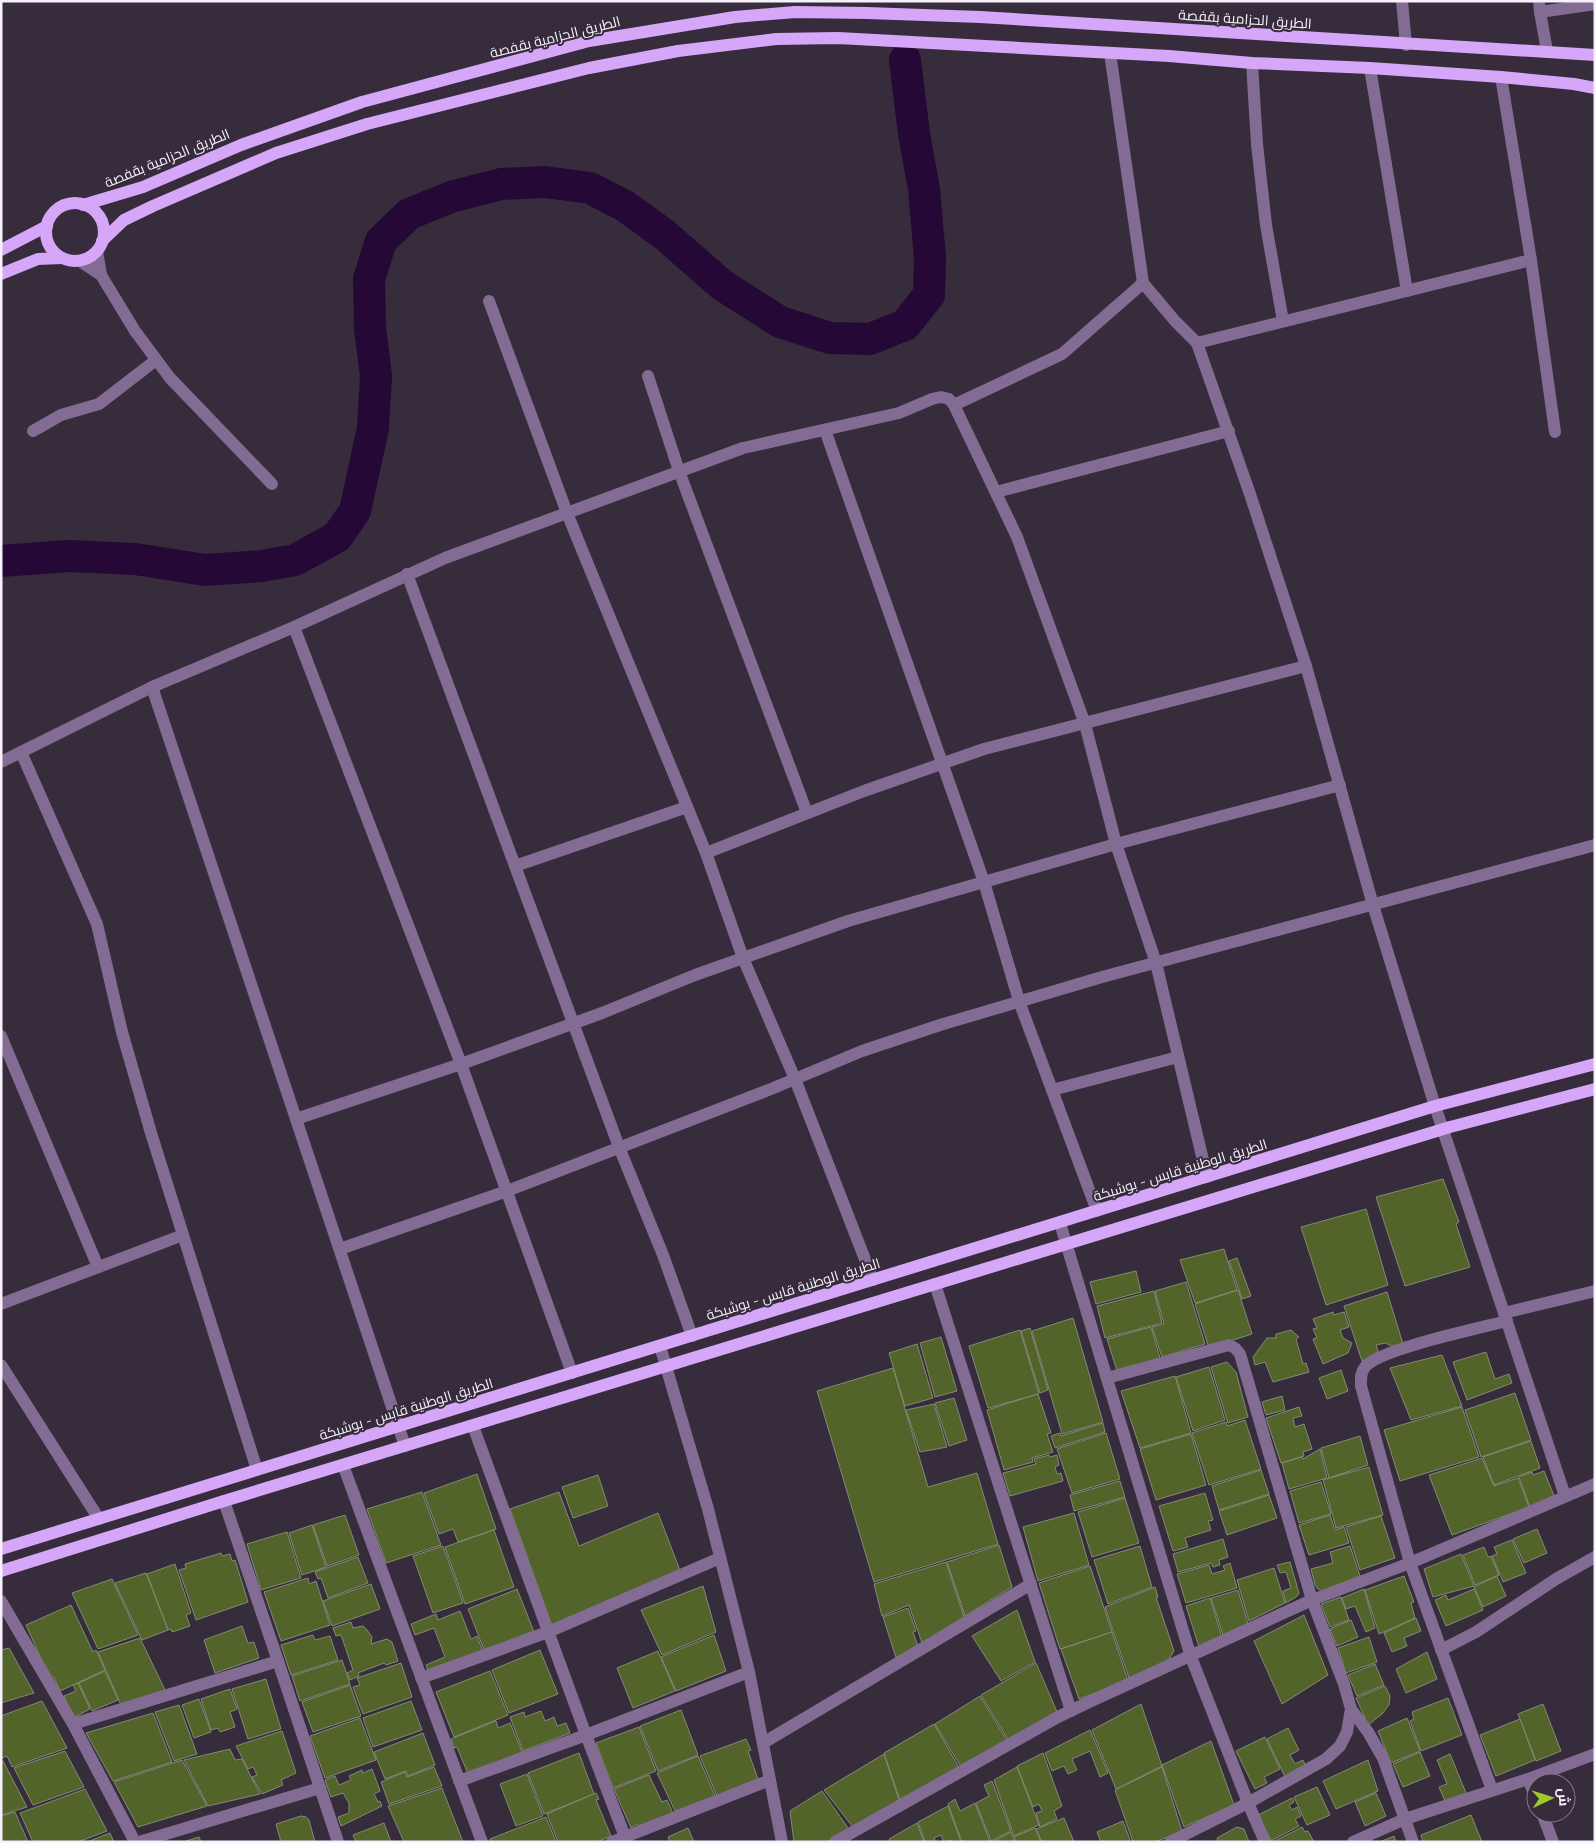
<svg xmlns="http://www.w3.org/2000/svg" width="1596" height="1843" font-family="Raleway,Cairo,sans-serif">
	<rect width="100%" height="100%" fill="#362c3c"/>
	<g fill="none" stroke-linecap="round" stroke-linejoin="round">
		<path stroke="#250835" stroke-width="32" d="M1,561L69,556L135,559L205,570L262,566L295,560L337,537L355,511L373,428L376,376L370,328L369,279L381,241L409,214L451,197L501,184L545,182L590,188L625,206L665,235L722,285L780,322L830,338L870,339L905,325L929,295L930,258L924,189L914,134L905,60"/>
	</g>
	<g fill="#526429" stroke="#838a76">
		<path d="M1443,1179L1459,1222L1456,1224L1470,1267L1405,1286L1376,1197Z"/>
		<path d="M1366,1209L1388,1285L1326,1305L1301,1227Z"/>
		<path d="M1224,1249L1237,1290L1195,1303L1180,1260Z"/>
		<path d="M1237,1258L1251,1296L1242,1299L1229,1261Z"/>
		<path d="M1136,1271L1141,1292L1096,1304L1090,1282Z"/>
		<path d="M1186,1282L1205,1344L1162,1357L1152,1327L1164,1324L1155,1291Z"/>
		<path d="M1238,1290L1252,1334L1209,1348L1195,1304Z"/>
		<path d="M1154,1291L1162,1323L1105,1338L1097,1306Z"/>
		<path d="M1387,1292L1403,1344L1394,1347L1385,1343L1376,1345L1379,1354L1362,1361L1344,1306Z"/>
		<path d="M1333,1312L1334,1315L1344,1312L1349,1327L1340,1330L1343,1338L1352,1343L1348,1353L1323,1364L1313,1339L1317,1338L1313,1329L1317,1328L1313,1319Z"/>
		<path d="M1073,1318L1103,1422L1062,1434L1032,1331Z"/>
		<path d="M1151,1327L1160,1358L1117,1371L1107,1339Z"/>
		<path d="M1030,1328L1048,1390L1040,1393L1021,1331Z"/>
		<path d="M1020,1330L1039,1394L988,1408L969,1346Z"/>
		<path d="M1291,1330L1299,1337L1296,1339L1303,1364L1306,1363L1309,1372L1273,1382L1265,1362L1255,1365L1253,1357L1267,1338H1276V1334Z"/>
		<path d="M941,1337L957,1391L935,1397L920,1343Z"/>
		<path d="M917,1344L933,1398L905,1406L889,1353Z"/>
		<path d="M1486,1352L1495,1379L1509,1374L1512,1383L1467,1400L1453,1362Z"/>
		<path d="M1442,1355L1462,1406L1411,1420L1390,1368Z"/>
		<path d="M1227,1362L1236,1372L1248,1417L1228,1423L1211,1367Z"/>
		<path d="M1209,1367L1225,1420L1193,1431L1176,1377Z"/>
		<path d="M893,1368L928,1487L977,1473L998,1544L874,1582L817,1391Z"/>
		<path d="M1341,1370L1348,1391L1327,1399L1319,1378Z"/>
		<path d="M1175,1376L1191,1433L1140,1448L1121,1391Z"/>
		<path d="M1515,1393L1531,1440L1481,1457L1465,1410Z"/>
		<path d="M1038,1394L1051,1433L1047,1434L1053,1452L1032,1458L1033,1462L1004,1470L987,1410Z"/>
		<path d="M1282,1396L1285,1410L1266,1415L1262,1402Z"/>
		<path d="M954,1398L967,1440L949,1446L935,1403Z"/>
		<path d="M934,1404L947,1447L920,1452L906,1410Z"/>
		<path d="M1299,1407L1302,1416L1293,1418L1295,1427L1304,1424L1312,1449L1303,1452L1304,1456L1281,1463L1266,1418Z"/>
		<path d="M1462,1407L1479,1457L1400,1481L1384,1430Z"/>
		<path d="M1245,1420L1261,1469L1209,1485L1192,1433L1226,1422L1227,1426Z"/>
		<path d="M1103,1423L1105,1432L1055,1448L1051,1436L1060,1433L1061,1436Z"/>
		<path d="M1106,1433L1120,1479L1072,1493L1057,1449Z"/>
		<path d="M1191,1434L1206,1485L1156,1500L1140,1449Z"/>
		<path d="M1360,1436L1368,1465L1329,1478L1321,1448Z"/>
		<path d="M1531,1441L1540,1468L1494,1485L1483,1457Z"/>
		<path d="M1320,1449L1327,1478L1289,1489L1282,1463L1302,1457L1303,1459Z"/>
		<path d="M1049,1455L1050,1457L1057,1455L1059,1465L1055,1467L1057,1474L1061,1473L1063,1481L1010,1496L1003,1473L1036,1464L1034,1459Z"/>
		<path d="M1482,1458L1494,1486L1518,1478L1529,1507L1452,1535L1429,1475Z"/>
		<path d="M1369,1467L1383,1515L1336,1528L1323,1480Z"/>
		<path d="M1261,1470L1269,1494L1219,1510L1212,1486Z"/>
		<path d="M1544,1471L1557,1503L1532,1513L1519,1477L1532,1472L1533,1475Z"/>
		<path d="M477,1474L496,1529L458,1542L453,1529L439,1534L424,1493Z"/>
		<path d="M598,1475L608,1506L573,1518L562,1487Z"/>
		<path d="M1120,1481L1125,1497L1074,1511L1070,1495Z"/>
		<path d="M1321,1482L1331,1514L1299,1523L1290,1491Z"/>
		<path d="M422,1492L441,1545L386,1563L367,1509Z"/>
		<path d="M559,1492L579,1546L658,1513L681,1573L553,1629L510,1509Z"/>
		<path d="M1205,1493L1213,1520L1208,1521L1211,1530L1185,1538L1188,1547L1173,1551L1159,1506Z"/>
		<path d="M1269,1495L1277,1518L1227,1535L1219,1511Z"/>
		<path d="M1125,1498L1139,1543L1092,1557L1078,1512Z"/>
		<path d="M1074,1513L1089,1565L1038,1581L1023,1527Z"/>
		<path d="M345,1515L359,1555L327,1566L313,1525Z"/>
		<path d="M1330,1515L1335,1530L1344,1527L1349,1543L1309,1555L1299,1525Z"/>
		<path d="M1381,1516L1395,1558L1360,1570L1346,1527Z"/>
		<path d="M312,1525L326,1567L302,1575L289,1533Z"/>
		<path d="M1537,1529L1547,1553L1524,1563L1513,1539Z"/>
		<path d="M494,1530L514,1587L465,1604L445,1547Z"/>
		<path d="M287,1532L301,1578L261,1590L247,1544Z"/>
		<path d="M1223,1539L1228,1557L1219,1560L1220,1565L1213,1567L1211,1563L1178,1572L1173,1554Z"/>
		<path d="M1512,1540L1526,1573L1503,1582L1492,1556L1497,1554L1494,1547Z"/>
		<path d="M999,1545L1012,1587L965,1616L947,1562Z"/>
		<path d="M443,1546L463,1603L433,1613L413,1556Z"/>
		<path d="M1140,1546L1152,1587L1108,1604L1094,1560Z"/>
		<path d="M1350,1546L1361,1579L1322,1591L1318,1589L1315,1585L1311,1569L1333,1563L1330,1552Z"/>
		<path d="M1484,1547L1488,1557L1491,1556L1499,1575L1475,1585L1463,1555Z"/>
		<path d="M221,1553L222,1556L230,1554L232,1561L235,1560L248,1602L196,1620L179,1570L186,1568L185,1564Z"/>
		<path d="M1461,1554L1474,1586L1433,1597L1424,1569Z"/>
		<path d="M358,1557L368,1583L328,1598L321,1578L318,1579L315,1572Z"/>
		<path d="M946,1562L964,1617L922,1643L909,1605L882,1616L874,1584Z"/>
		<path d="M1290,1562L1299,1593L1296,1597L1286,1603L1283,1591L1291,1588L1286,1572L1280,1573L1277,1565Z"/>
		<path d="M1230,1563L1237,1588L1186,1603L1177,1574L1209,1565L1212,1574L1225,1570L1223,1566Z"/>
		<path d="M175,1564L191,1613L186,1615L190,1626L172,1632L171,1629L168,1630L147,1574Z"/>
		<path d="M1090,1566L1112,1632L1060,1649L1039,1583Z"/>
		<path d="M1274,1568L1285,1603L1249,1621L1237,1580Z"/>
		<path d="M146,1573L168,1630L142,1640L115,1583Z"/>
		<path d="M1404,1576L1414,1602L1411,1603L1415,1618L1379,1634L1365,1590Z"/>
		<path d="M1497,1576L1506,1596L1483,1607L1474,1587Z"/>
		<path d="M308,1578L309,1584L316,1581L330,1625L281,1641L264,1592Z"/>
		<path d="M112,1579L138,1635L98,1649L72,1593Z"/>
		<path d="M371,1584L380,1609L332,1626L323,1601Z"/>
		<path d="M703,1586L716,1632L662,1655L641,1610Z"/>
		<path d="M1155,1587L1158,1597H1156L1174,1651L1166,1664L1130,1681L1105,1607Z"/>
		<path d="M517,1589L534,1632L485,1652L468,1609Z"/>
		<path d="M1364,1589L1375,1628L1366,1632L1355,1606L1346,1609L1342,1598Z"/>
		<path d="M1474,1589L1483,1610L1446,1626L1435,1600L1446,1595L1448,1600Z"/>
		<path d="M1238,1590L1249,1627L1224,1638L1211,1598Z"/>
		<path d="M1341,1597L1349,1620L1330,1627L1321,1604Z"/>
		<path d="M1210,1598L1222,1638L1199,1647L1186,1606Z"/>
		<path d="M71,1605L93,1652L96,1650L105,1670L60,1691L54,1677L50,1679L26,1625Z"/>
		<path d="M908,1608L916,1631L913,1632L920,1652L898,1664L883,1617Z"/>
		<path d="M1017,1610L1035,1662L1001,1681L972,1636Z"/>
		<path d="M460,1611L471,1639L477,1636L483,1652L429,1673L426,1665L445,1657L434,1628L415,1635L411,1624L436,1614L438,1620Z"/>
		<path d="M1304,1615L1328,1675L1282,1704L1254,1641Z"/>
		<path d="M1416,1618L1421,1631L1404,1638L1407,1646L1392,1652L1384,1633Z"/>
		<path d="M1351,1620L1358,1637L1337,1646L1330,1629Z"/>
		<path d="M351,1622L353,1628L363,1626L367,1630L372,1637L371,1644L387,1639L392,1642L398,1661L386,1665L384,1663L358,1673L359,1676L350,1680L347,1673L353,1670L341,1635L336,1636L333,1628Z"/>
		<path d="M242,1626L248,1643L254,1642L259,1658L215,1673L204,1640Z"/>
		<path d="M1112,1632L1128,1681L1079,1699L1061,1649Z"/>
		<path d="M313,1635L315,1640L330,1636L338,1660L291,1675L281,1645Z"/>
		<path d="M714,1635L726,1671L676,1691L661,1657Z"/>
		<path d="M1369,1637L1377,1662L1346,1673L1338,1648Z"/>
		<path d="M140,1638L165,1690L121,1705L98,1652Z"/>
		<path d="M9,1648L34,1693L1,1703V1650Z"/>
		<path d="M540,1650L558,1694L509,1713L492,1670Z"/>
		<path d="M658,1651L675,1691L633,1708L617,1668Z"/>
		<path d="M1427,1652L1437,1679L1406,1693L1396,1669Z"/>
		<path d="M342,1660L350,1684L300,1701L292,1676Z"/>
		<path d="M401,1663L412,1697L363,1714L353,1687L360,1685L357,1678Z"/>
		<path d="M1036,1663L1058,1714L1009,1741L981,1695Z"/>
		<path d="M1375,1664L1384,1685L1357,1696L1348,1675Z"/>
		<path d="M105,1671L118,1700L92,1711L79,1683Z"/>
		<path d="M490,1671L508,1715L454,1737L436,1692Z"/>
		<path d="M266,1679L281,1729L248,1739L232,1689Z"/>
		<path d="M78,1683L90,1709L73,1718L64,1696L76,1691L73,1685Z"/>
		<path d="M350,1685L361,1716L313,1732L302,1702Z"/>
		<path d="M1385,1686L1390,1696L1389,1705L1382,1714L1368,1725L1356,1698Z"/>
		<path d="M230,1689L237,1709L230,1712L235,1727L220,1732L218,1728L211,1730L201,1699Z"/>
		<path d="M980,1696L1009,1744L963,1770L935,1724Z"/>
		<path d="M1448,1698L1462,1735L1421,1751L1410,1721L1414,1719L1412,1712Z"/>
		<path d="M199,1699L211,1732L194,1738L182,1705Z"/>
		<path d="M42,1701L67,1748L12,1767L7,1756L2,1758L1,1756V1716Z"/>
		<path d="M411,1701L422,1730L373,1747L363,1718Z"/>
		<path d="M1141,1704L1162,1766L1116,1789L1092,1730Z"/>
		<path d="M1543,1704L1561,1751L1536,1761L1518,1714Z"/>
		<path d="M179,1705L197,1754L174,1761L155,1712Z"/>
		<path d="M681,1710L698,1755L658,1771L640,1726Z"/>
		<path d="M541,1711L545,1721L554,1717L557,1726L566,1723L570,1733L523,1751L510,1717L524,1712L525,1717Z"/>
		<path d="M153,1713L172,1762L113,1781L86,1733Z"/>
		<path d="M360,1718L376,1760L325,1778L310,1736Z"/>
		<path d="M1407,1718L1420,1751L1391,1763L1378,1731Z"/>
		<path d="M1520,1719L1535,1760L1496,1776L1480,1735Z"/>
		<path d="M496,1721L498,1728L510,1723L522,1752L468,1774L457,1747L454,1748L451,1739Z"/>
		<path d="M934,1724L961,1771L902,1806L884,1753Z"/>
		<path d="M639,1727L656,1771L613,1788L596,1743Z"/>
		<path d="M1288,1728L1299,1750L1290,1755L1295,1764L1303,1760L1307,1769L1286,1779L1267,1739Z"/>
		<path d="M1090,1730L1108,1773L1100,1777L1090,1751L1072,1759L1077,1770L1068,1774L1064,1766L1052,1771L1045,1753Z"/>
		<path d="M282,1731L296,1773L281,1780L283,1785L262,1794L252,1777L257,1775L253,1767L248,1769L236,1746Z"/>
		<path d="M423,1733L435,1765L408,1776L406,1771L385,1779L374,1752Z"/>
		<path d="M1265,1737L1280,1769L1264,1777L1267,1783L1255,1789L1236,1751Z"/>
		<path d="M746,1739L751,1750L748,1751L758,1779L717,1796L700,1756Z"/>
		<path d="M1211,1741L1234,1805L1184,1827L1162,1765Z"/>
		<path d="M230,1749L235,1760L242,1759L260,1794L208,1806L184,1760Z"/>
		<path d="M65,1751L84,1787L33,1805L14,1768Z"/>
		<path d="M1420,1752L1430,1776L1403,1787L1393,1764Z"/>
		<path d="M579,1753L594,1794L544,1814L528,1773Z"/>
		<path d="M1043,1753L1062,1806L1054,1811L1057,1819L1040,1827L1036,1813L1042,1811L1039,1804L1033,1807L1017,1766Z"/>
		<path d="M884,1754L900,1803L856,1831L824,1790Z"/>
		<path d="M1450,1754L1466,1793L1445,1801L1439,1787L1447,1784L1437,1760Z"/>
		<path d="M698,1756L715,1796L675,1811L657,1773Z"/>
		<path d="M182,1760L207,1806L138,1827L114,1782Z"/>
		<path d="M1368,1760L1378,1791L1336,1809L1323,1781Z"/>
		<path d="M3,1761L27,1807L1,1815V1762Z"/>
		<path d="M434,1767L442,1786L389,1804L381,1782L405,1772L407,1777Z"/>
		<path d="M1017,1767L1039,1825L1014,1836L994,1780Z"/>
		<path d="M1162,1767L1182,1831L1155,1842H1133L1115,1790Z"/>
		<path d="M372,1769L380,1791L374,1794L378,1802L380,1801L382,1806L341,1826L338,1817L349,1813V1803L343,1793L331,1797L325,1780L335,1776L339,1785L351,1780L349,1776L362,1770L363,1773Z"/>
		<path d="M527,1774L543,1816L516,1826L500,1784Z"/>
		<path d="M649,1775L662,1802L667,1800L675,1818L641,1832L637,1824L631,1828L614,1789Z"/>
		<path d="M992,1781L1011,1831L991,1841L976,1803L989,1796L984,1785Z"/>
		<path d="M1317,1787L1330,1815L1307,1825L1294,1797Z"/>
		<path d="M442,1788L463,1842H404L388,1806Z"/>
		<path d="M85,1789L107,1831L78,1842H33L20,1813Z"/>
		<path d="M822,1791L853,1835L841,1842H794L790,1811Z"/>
		<path d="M596,1793L599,1799L596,1800L611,1836L597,1842H558L547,1814Z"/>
		<path d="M1376,1793L1386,1816L1365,1826L1355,1802Z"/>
		<path d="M1292,1798L1294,1802L1289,1805L1292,1810L1297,1807L1301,1816L1295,1819L1299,1826L1271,1841L1258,1815Z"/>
		<path d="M955,1799L960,1811L975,1803L990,1842H962L948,1804Z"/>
		<path d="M948,1806L961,1842H951V1840L944,1842L941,1835L934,1838L936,1842H925L918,1822Z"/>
		<path d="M15,1812L28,1842H1V1816Z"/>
		<path d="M1471,1815L1482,1842H1423L1421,1835Z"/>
		<path d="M301,1816L306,1817L309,1820L315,1842H281L276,1824Z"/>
		<path d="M546,1817L556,1842H491L490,1839Z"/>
		<path d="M1064,1818L1074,1842H1042L1036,1829Z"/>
		<path d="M1123,1821L1130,1840L1125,1842H1101L1097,1832Z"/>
		<path d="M384,1823L391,1842H356L353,1835Z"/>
		<path d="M917,1823L924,1842H891L889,1839Z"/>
		<path d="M1237,1827L1244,1829L1249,1842H1218L1217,1838Z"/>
		<path d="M1302,1827L1305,1832L1308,1831L1314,1842H1273Z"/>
		<path d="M688,1828L694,1842H670L668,1837Z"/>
		<path d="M1035,1828L1041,1842H1016L1014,1837Z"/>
		<path d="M1011,1832L1015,1842H992Z"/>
		<path d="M110,1833L114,1842H87Z"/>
		<path d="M1394,1836L1396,1842H1380Z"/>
		<path d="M199,1837L201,1842H183Z"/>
	</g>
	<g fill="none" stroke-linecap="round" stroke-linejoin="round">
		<g stroke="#836c94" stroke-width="12">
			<path d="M1402,1L1406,45"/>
			<path d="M1539,1L1540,12L1595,4"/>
			<path d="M1540,12L1547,51"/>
			<path d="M1110,53L1143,283"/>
			<path d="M1252,63L1257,144L1266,225L1283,321"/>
			<path d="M1370,68L1407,291"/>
			<path d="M1501,77L1531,260L1555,432"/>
			<path d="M97,251L101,275L135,331L170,378L272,484"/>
			<path d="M80,261L101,275"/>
			<path d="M489,301L567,513L706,853L743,958L795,1079L873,1280"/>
			<path d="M1197,343L1250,494L1306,666L1373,905L1435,1106L1565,1496"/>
			<path d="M648,376L679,471L807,813"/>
			<path d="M954,405L1062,354L1143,283L1175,321L1197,343L1531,260"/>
			<path d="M825,430L984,882L1019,1001L1097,1211"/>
			<path d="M33,431L61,415L99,404L156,360"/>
			<path d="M996,492L1229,431"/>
			<path d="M407,574L619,1147L663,1255L692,1336"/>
			<path d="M294,627L461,1064L572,1373"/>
			<path d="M152,687L405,1446"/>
			<path d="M21,752L97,924L122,1032L151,1133L257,1470"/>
			<path d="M1,762L152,687L294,627L445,558L743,448L899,413L932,399L941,397L949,399L954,405L1017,537L1085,724L1116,844L1156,963L1207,1177"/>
			<path d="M706,853L864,791L984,749L1306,666"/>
			<path d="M515,866L687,807"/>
			<path d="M1,1036L98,1267"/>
			<path d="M1052,1090L1178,1057"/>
			<path d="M296,1119L461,1064L602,1013L695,975L848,921L1116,844L1340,785"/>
			<path d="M1060,1223L1191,1657L1248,1803L1265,1842"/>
			<path d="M340,1249L507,1191L771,1089L862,1051L940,1025L1102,977L1595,845"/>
			<path d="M935,1284L1071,1711"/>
			<path d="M1,1304L183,1235"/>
			<path d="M1504,1313L1595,1291"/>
			<path d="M660,1346L708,1509L749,1672L782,1842"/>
			<path d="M1,1365L99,1519"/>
			<path d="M1107,1378L1229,1345L1235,1348L1240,1354L1312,1600L1344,1684L1351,1709L1347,1732L1340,1746L1326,1759L1248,1803L1170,1842"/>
			<path d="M473,1426L586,1735L627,1842"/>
			<path d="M343,1465L482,1842"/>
			<path d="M224,1501L278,1661"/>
			<path d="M1,1601L73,1724L278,1661L338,1842"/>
			<path d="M1441,1650L1476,1632L1556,1579L1595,1557"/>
			<path d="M421,1678L548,1632L720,1558"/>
			<path d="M1351,1709L1368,1732L1383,1758L1413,1842"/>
			<path d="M73,1724L135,1842"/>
			<path d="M763,1743L1031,1584"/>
			<path d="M1528,1779L1536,1798"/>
			<path d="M459,1781L586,1735L749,1672"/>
			<path d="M1492,1790L1410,1563L1361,1386C1361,1379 1360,1373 1365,1367C1379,1349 1480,1328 1507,1321"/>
			<path d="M1542,1813L1553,1842"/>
			<path d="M139,1842L320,1788"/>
			<path d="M612,1842L770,1780"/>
			<path d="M835,1842L1058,1717L1089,1702L1312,1600L1410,1563L1595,1484"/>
			<path d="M1353,1842L1405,1819L1528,1779L1595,1754"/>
		</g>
		<g stroke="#d6a6f8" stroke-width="12">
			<circle cx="75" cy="232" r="29"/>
			<path d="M83,205L143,187L241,145L362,102L589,41L735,17L795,12L867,13L980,17L1595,55"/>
			<path d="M102,241L124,220L153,206L276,153L367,124L589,68L678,51L776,39L838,38L1169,56L1252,63L1370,68L1501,77L1574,84L1595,88"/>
			<path d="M1,250L47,226"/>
			<path d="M1,274L38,259L62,258"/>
			<path d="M1,1549L1435,1106L1595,1064"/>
			<path d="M1,1571L224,1501L1450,1127L1595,1089"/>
		</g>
	</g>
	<g text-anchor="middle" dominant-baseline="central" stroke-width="4" stroke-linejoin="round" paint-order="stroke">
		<g font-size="14" fill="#f7f1fc" stroke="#362c3c">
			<text transform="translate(1245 19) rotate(4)">الطريق الحزامية بقفصة</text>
			<text transform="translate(555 37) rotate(-14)">الطريق الحزامية بقفصة</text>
			<text transform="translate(167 158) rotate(-22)">الطريق الحزامية بقفصة</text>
			<text transform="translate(1180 1170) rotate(-17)">الطريق الوطنية قابس - بوشبكة</text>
			<text transform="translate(793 1289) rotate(-17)">الطريق الوطنية قابس - بوشبكة</text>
			<text transform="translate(406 1409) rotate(-17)">الطريق الوطنية قابس - بوشبكة</text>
		</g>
	</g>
	<rect width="1596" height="1843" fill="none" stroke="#f7f1fc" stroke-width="5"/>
	<g transform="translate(1551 1798) rotate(86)"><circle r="24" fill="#362c3c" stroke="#837b89"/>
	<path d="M0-4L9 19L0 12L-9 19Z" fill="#a1c92a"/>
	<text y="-8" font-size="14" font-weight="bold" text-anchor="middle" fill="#f7f1fc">ش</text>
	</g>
</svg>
